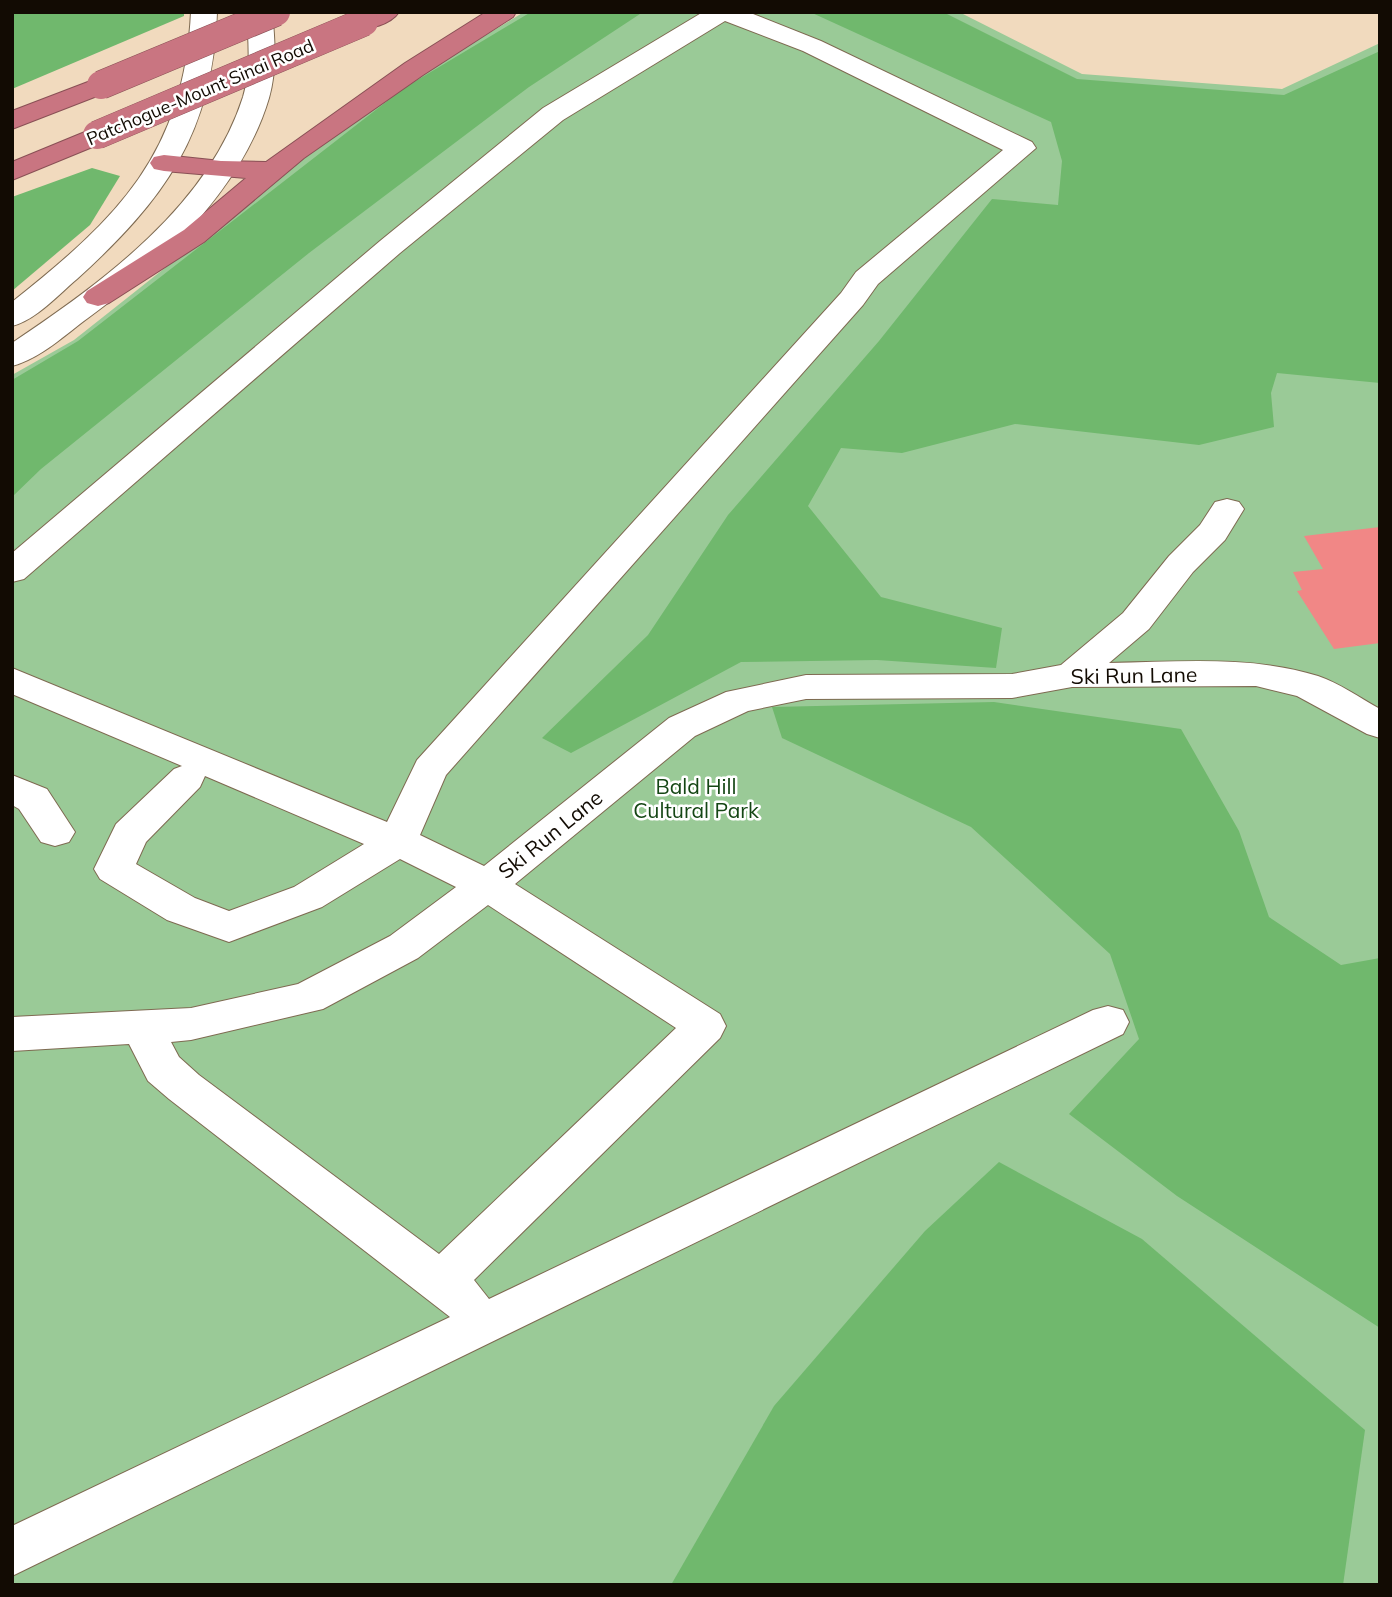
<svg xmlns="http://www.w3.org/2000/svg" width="1392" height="1597" font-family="Mulish,sans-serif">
	<rect width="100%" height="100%" fill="#f1dabe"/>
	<path fill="#9aca97" d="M524,12H959L1082,74L1282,89L1380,43V1585H12V375L74,340L290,169L400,87Z"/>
	<g fill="#70b86d">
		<path d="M12,12H184V16L12,89Z"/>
		<path d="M531,12H643L529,87L309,253L41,469L12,497V380L78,341L404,88Z"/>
		<path d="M810,12H943L1077,79L1284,95L1380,51V383L1277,373L1271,393L1274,427L1199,445L1015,424L902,453L841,448L808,506L881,597L1002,628L996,668L877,660L741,662L571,753L542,738L648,635L728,515L879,341L992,199L1058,205L1062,161L1051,122Z"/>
		<path d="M92,168L120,176L90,225L12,291V197Z"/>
		<path d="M994,702L1181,729L1239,831L1269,917L1341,965L1380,958V1328L1177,1196L1069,1114L1139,1039L1110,954L971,827L782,738L772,707Z"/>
		<path d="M999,1162L1142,1239L1365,1430L1343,1585H671L774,1406L925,1231Z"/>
	</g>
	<path fill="#f18786" d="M1380,527V643L1334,649L1297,591L1302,590L1293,572L1323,569L1304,536Z"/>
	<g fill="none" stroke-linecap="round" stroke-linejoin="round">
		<defs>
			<g id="minor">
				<path d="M191,12H217C213,134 164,200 77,279C58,295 36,320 12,326V302C118,218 184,154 191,12Z"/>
				<path d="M246,12H272C275,40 277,70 269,98C242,189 163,263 88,318C66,334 40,359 12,366V343C103,282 208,206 243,97C251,70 249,40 246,12Z"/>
				<path d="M703,12H748L821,41L1032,142L1036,148L878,284L863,305L446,775L420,835L484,866L669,718L726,692L806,675L1012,674L1061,665L1123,613L1169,556L1200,525L1215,502L1227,499L1239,502L1244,509L1225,540L1193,572L1149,629L1109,663C1179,662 1251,655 1318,676C1339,683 1360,698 1380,709V738L1367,734L1297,696L1256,686L1072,687L1012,698L806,699L748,711L695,736L515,884L720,1014L726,1026L720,1038L474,1280L489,1299L1093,1010L1108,1006L1123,1010L1129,1022L1123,1034L12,1576V1526L450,1317L169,1099L148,1081L129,1044L12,1051V1017L191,1008L298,984L390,936L456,887L400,859L322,907L229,942L167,920L100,879L94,869L116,824L174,769L182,766L12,694V668L387,822L417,760L841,293L856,272L1003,150L803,51L725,21L563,120L400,253L24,579L12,582V553L380,241L543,108ZM205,776L364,844L294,887L229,911L195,898L136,864L146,842L200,787ZM488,905L676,1028L439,1254L199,1075L179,1057L171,1042L191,1040L323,1009L418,958Z"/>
				<path d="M12,775L47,789L75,832L69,842L55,846L41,842L19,809L12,805Z"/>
			</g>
			<g id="highway">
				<path d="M365,12H399C391,24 369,31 355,27L351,22L355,17Z"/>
				<path d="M486,12H516L513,17L423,75L304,158L204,242L109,303L98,306L87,303L83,297L87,291L184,230L246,178L164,171L154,169L150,163L154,157L164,155L221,161L266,162L405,63Z"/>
				<path d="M101,77L110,79L114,85L110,91L12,129V111Z"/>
				<path d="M97,127L107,129L111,135L107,141L12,180V162Z"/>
			</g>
		</defs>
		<use href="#minor" stroke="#7e6a51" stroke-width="2"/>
		<use href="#highway" stroke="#895055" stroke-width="2"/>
		<use href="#minor" fill="#fff" fill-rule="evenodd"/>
		<use href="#highway" fill="#c97581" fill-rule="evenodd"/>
		<defs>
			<g id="highway-bridge">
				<path d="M101,85L276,12"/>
				<path d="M97,135L364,22"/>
			</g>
		</defs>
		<use href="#highway-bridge" stroke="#895055" stroke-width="29" stroke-linecap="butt"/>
		<use href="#highway-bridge" stroke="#c97581" stroke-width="28"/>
	</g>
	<g text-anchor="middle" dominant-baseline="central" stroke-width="5" stroke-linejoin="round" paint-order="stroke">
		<g font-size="18" fill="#120b03" stroke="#fff">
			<text transform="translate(200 92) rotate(-23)">Patchogue-Mount Sinai Road</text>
		</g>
		<g font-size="21" fill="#120b03" stroke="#fff">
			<text transform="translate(1134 675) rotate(-1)">Ski Run Lane</text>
			<text transform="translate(550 834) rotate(-39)">Ski Run Lane</text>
		</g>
		<g font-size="21" fill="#144614" stroke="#fff">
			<text x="696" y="786">Bald Hill<tspan x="696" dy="24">Cultural Park</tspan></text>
		</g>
	</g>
	<rect width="1392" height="1597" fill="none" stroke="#120b03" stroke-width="28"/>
</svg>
